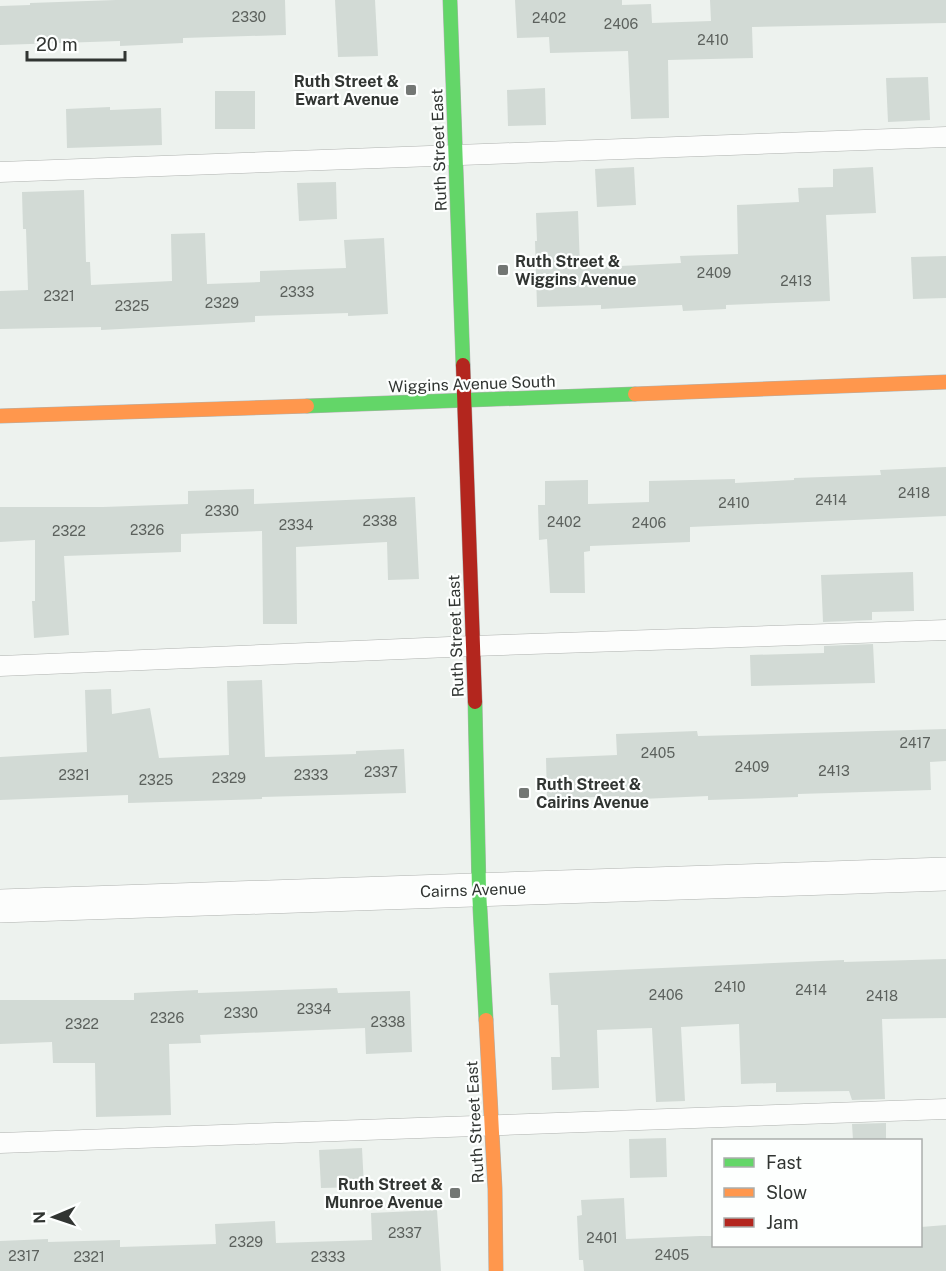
<svg xmlns="http://www.w3.org/2000/svg" width="946" height="1271" font-family="'Public Sans',sans-serif">
	<rect width="100%" height="100%" fill="#edf2ee"/>
	<g fill="#d2dad5">
		<path d="M116,0H285L286,35L183,38V43L120,46V41L0,45V6L30,5V3Z"/>
		<path d="M335,0H375L378,56L338,57Z"/>
		<path d="M515,0H622V5L651,4L652,23L711,21L710,0H946V23L752,27L753,58L668,60L669,118L631,119L628,51L550,53L549,37L517,38Z"/>
		<path d="M928,77L930,120L888,122L886,78Z"/>
		<path d="M545,88L546,125L508,126L507,90Z"/>
		<rect x="215" y="91" width="40" height="38"/>
		<path d="M110,107V110L161,108L162,145L67,148L66,109Z"/>
		<path d="M634,167L636,205L597,207L595,169Z"/>
		<path d="M873,167L876,213L826,215L830,301L726,305V309L683,311L682,305L601,309V305L537,307L535,241H537L536,213L578,211L580,268L681,263L680,256L738,254L737,205L799,202L798,188L833,187V169Z"/>
		<path d="M336,182L337,219L299,221L297,183Z"/>
		<path d="M84,190L86,262H90L91,285L172,281L171,234L205,233L207,284L260,282V271L346,268L344,240L384,238L388,314L348,316V313L255,316V322L101,330V327L0,329V291L28,290L26,229H23L22,192Z"/>
		<path d="M946,256V298L913,299L911,257Z"/>
		<path d="M946,467V516L690,527V542L590,546V551L584,552L585,593H550L547,539L539,540L538,505H545V481L588,480V504L649,502V481L735,479V483L794,480V478L881,475L880,470Z"/>
		<path d="M254,489V504L415,497L419,579L388,580L387,542L296,547L297,624H263L262,531L181,534V552L64,556L69,635L34,638L32,601H35V540L0,542V507H103L188,504V491Z"/>
		<path d="M913,572L914,611L872,612V620L823,622L821,575Z"/>
		<path d="M873,644L875,683L751,686L750,655L824,653V646Z"/>
		<path d="M262,680L265,757L356,754V751L404,749L406,793L262,797V799L128,803V795L0,800V757L87,752L85,690L111,689L112,714L150,708L159,758L229,755L227,681Z"/>
		<path d="M946,729V761L930,762L931,790L798,794V797L708,800V796L619,800V796L547,799L546,758L617,755L616,734L697,731L698,736Z"/>
		<path d="M946,959V1018L882,1019L885,1099L852,1100L849,1091L776,1092V1083L741,1084L739,1024L681,1027L685,1101L656,1102L652,1028L597,1030L599,1088L552,1090L551,1057H560L558,1005H551L549,973L844,960V962Z"/>
		<path d="M337,988L338,993L410,991L412,1052L366,1054L365,1028L200,1035L201,1043L169,1044L171,1115L96,1117L95,1063H53L52,1042L0,1044V1000H134V993L198,990V993Z"/>
		<path d="M886,1123V1140H853L852,1124Z"/>
		<path d="M666,1138L667,1177L630,1178L629,1139Z"/>
		<path d="M362,1148L364,1187L321,1188L319,1150Z"/>
		<path d="M624,1198L626,1239L700,1236H714V1245H921V1227L946,1225V1271H584L583,1260H579L577,1216L582,1215L581,1200Z"/>
		<path d="M437,1210L441,1271H0V1241L48,1239V1242L120,1240V1247L216,1244L215,1224L275,1221L276,1243L372,1240L371,1213Z"/>
	</g>
	<g fill="none" stroke-linecap="round" stroke-linejoin="round">
		<defs>
			<g id="lane">
				<path d="M0,172L946,137"/>
				<path d="M0,666L473,646L946,630"/>
				<path d="M0,1143L946,1109"/>
			</g>
			<path id="street" d="M0,906L946,874"/>
			<g id="fast">
				<path d="M450,0L463,365"/>
				<path d="M307,406L635,394"/>
				<path d="M475,702L479,890L486,1020"/>
			</g>
			<g id="slow">
				<path d="M635,394L946,382"/>
				<path d="M0,416L307,406"/>
				<path d="M486,1020L495,1189L496,1271"/>
			</g>
			<path id="jam" d="M463,365L475,702"/>
		</defs>
		<use href="#lane" stroke="#afb2af" stroke-width="21"/>
		<use href="#street" stroke="#afb2af" stroke-width="34"/>
		<use href="#fast" stroke="#afb2af" stroke-width="15"/>
		<use href="#slow" stroke="#afb2af" stroke-width="15"/>
		<use href="#jam" stroke="#afb2af" stroke-width="15"/>
		<use href="#lane" stroke="#fcfdfc" stroke-width="20"/>
		<use href="#street" stroke="#fcfdfc" stroke-width="33"/>
		<use href="#fast" stroke="#63d668" stroke-width="14"/>
		<use href="#slow" stroke="#ff974d" stroke-width="14"/>
		<use href="#jam" stroke="#b3261e" stroke-width="14"/>
	</g>
	<g fill="#737774" stroke="#fdfffe" stroke-width="2">
		<rect x="405" y="84" width="12" height="12" rx="3"/>
		<rect x="497" y="264" width="12" height="12" rx="3"/>
		<rect x="518" y="787" width="12" height="12" rx="3"/>
		<rect x="449" y="1187" width="12" height="12" rx="3"/>
	</g>
	<g text-anchor="middle" dominant-baseline="central" stroke-width="4.5" stroke-linejoin="round" paint-order="stroke">
		<g font-size="14" fill="#5c615d">
			<text x="249" y="17">2330</text>
			<text x="549" y="18">2402</text>
			<text x="621" y="24">2406</text>
			<text x="713" y="40">2410</text>
			<text x="714" y="273">2409</text>
			<text x="796" y="281">2413</text>
			<text x="297" y="292">2333</text>
			<text x="59" y="296">2321</text>
			<text x="222" y="303">2329</text>
			<text x="132" y="306">2325</text>
			<text x="914" y="493">2418</text>
			<text x="831" y="500">2414</text>
			<text x="734" y="503">2410</text>
			<text x="222" y="511">2330</text>
			<text x="380" y="521">2338</text>
			<text x="564" y="522">2402</text>
			<text x="649" y="523">2406</text>
			<text x="296" y="525">2334</text>
			<text x="147" y="530">2326</text>
			<text x="69" y="531">2322</text>
			<text x="915" y="743">2417</text>
			<text x="658" y="753">2405</text>
			<text x="752" y="767">2409</text>
			<text x="834" y="771">2413</text>
			<text x="381" y="772">2337</text>
			<text x="74" y="775">2321</text>
			<text x="311" y="775">2333</text>
			<text x="229" y="778">2329</text>
			<text x="156" y="780">2325</text>
			<text x="730" y="987">2410</text>
			<text x="811" y="990">2414</text>
			<text x="666" y="995">2406</text>
			<text x="882" y="996">2418</text>
			<text x="314" y="1009">2334</text>
			<text x="241" y="1013">2330</text>
			<text x="167" y="1018">2326</text>
			<text x="388" y="1022">2338</text>
			<text x="82" y="1024">2322</text>
			<text x="405" y="1233">2337</text>
			<text x="602" y="1238">2401</text>
			<text x="246" y="1242">2329</text>
			<text x="672" y="1255">2405</text>
			<text x="24" y="1256">2317</text>
			<text x="89" y="1257">2321</text>
			<text x="328" y="1257">2333</text>
		</g>
		<g font-size="16" font-weight="bold" fill="#313532" stroke="#fdfffe" text-anchor="end">
			<text x="399" y="81">Ruth Street &amp;<tspan x="399" dy="18">Ewart Avenue</tspan></text>
			<text x="515" y="261" text-anchor="start">Ruth Street &amp;<tspan x="515" dy="18">Wiggins Avenue</tspan></text>
			<text x="536" y="784" text-anchor="start">Ruth Street &amp;<tspan x="536" dy="18">Cairins Avenue</tspan></text>
			<text x="443" y="1184">Ruth Street &amp;<tspan x="443" dy="18">Munroe Avenue</tspan></text>
		</g>
		<g font-size="16" fill="#313532" stroke="#fdfffe">
			<text transform="translate(439 150) rotate(-92)">Ruth Street East</text>
			<text transform="translate(472 384) rotate(-2)">Wiggins Avenue South</text>
			<text transform="translate(456 636) rotate(-92)">Ruth Street East</text>
			<text transform="translate(473 890) rotate(-2)">Cairns Avenue</text>
			<text transform="translate(475 1122) rotate(-93)">Ruth Street East</text>
		</g>
	</g>
	<rect x="712" y="1139" width="210" height="108" fill="#fdfffe" stroke="#abaeac" stroke-width="1.5"/>
	<rect x="724" y="1158" width="30" height="9" fill="#63d668" stroke="#abaeac" stroke-width="1.5"/>
	<text x="766" y="1169" font-size="18" fill="#313532">Fast</text>
	<rect x="724" y="1188" width="30" height="9" fill="#ff974d" stroke="#abaeac" stroke-width="1.5"/>
	<text x="766" y="1199" font-size="18" fill="#313532">Slow</text>
	<rect x="724" y="1218" width="30" height="9" fill="#b3261e" stroke="#abaeac" stroke-width="1.5"/>
	<text x="766" y="1229" font-size="18" fill="#313532">Jam</text>
	<g transform="translate(54 1217) rotate(268)" stroke="#fdfffe" stroke-width="4.5" paint-order="stroke">
	<path d="M0-4.5L10 22L0 15L-10 22Z" fill="#313532"/>
	<text y="-9" font-size="16" font-weight="bold" text-anchor="middle" fill="#313532">N</text>
	</g>
	<path d="M27 51v9h98v-9" fill="none" stroke="#313532" stroke-width="3"/>
	<text x="36" y="51" font-size="18" fill="#313532" stroke="#fdfffe" stroke-width="4.5" paint-order="stroke">20 m</text>
</svg>
